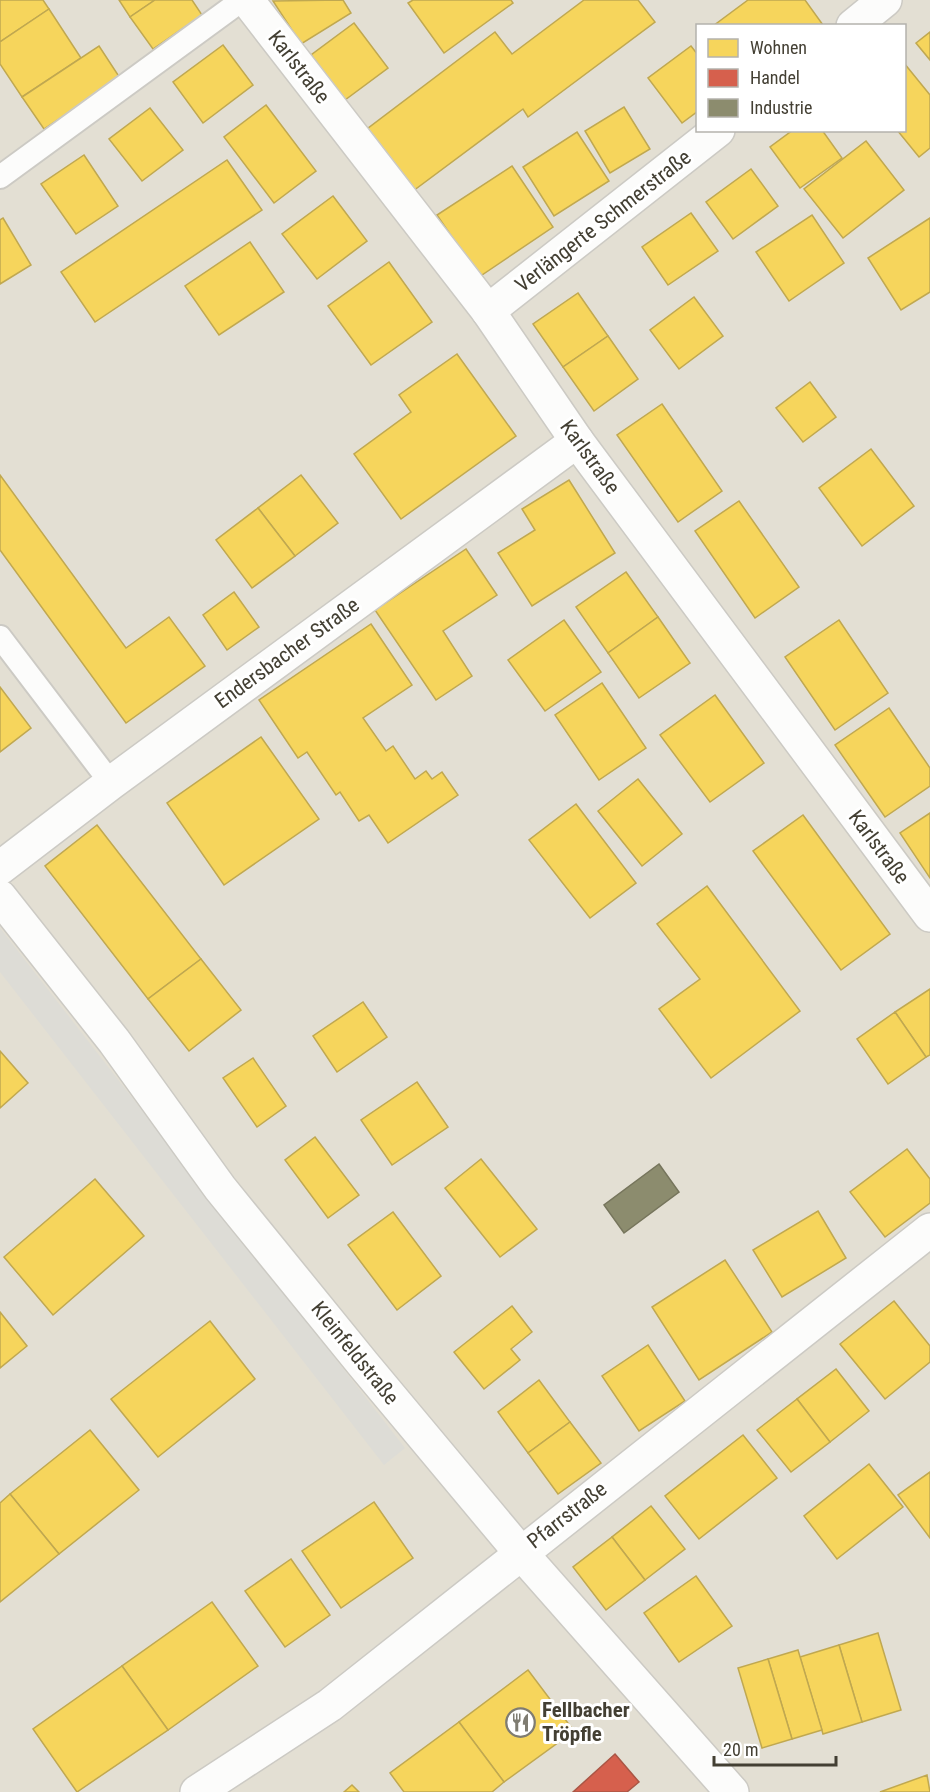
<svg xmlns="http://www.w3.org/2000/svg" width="930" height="1792" font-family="'Roboto Condensed',sans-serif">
	<rect width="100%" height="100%" fill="#eeede6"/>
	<path fill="#e3dfd3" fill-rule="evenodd" d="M0,0H930V1792H0ZM698,26H904V130H698Z"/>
	<path fill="#dddcd6" d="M0,928L405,1448L384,1465L0,972Z"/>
	<g fill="#f6d55c" stroke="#c0a850" stroke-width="1.5">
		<path d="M0,0H43L49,9L0,42Z"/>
		<path d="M119,0H155L130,17Z"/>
		<path d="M155,0H192L202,15L153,49L130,17Z"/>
		<path d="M343,0L351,13L301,44L273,1Z"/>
		<path d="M413,0H511L513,3L444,53L408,3Z"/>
		<path d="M584,0H638L655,22L528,117L523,109L409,194L363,132L495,32L512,54Z"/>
		<path d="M748,0H805L823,25L713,26Z"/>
		<path d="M49,9L81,58L22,97L0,64V42Z"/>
		<path d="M354,23L388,68L345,100L311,55Z"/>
		<path d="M930,32V60L916,43Z"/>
		<path d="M223,45L253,85L203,123L173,82Z"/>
		<path d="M99,46L120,78L44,129L22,97Z"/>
		<path d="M691,46L698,55V111L682,123L648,78Z"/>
		<path d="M904,63L930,95V148L919,157L897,130H904Z"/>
		<path d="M266,105L316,171L274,203L224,137Z"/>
		<path d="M624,107L650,149L610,173L585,131Z"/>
		<path d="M150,108L183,150L142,181L109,139Z"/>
		<path d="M793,130H822L842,158L800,188L770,147Z"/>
		<path d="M577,132L609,181L554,216L523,167Z"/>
		<path d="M866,141L904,190L843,238L804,189Z"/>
		<path d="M84,155L118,206L76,234L41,184Z"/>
		<path d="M227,160L262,210L95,322L61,272Z"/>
		<path d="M512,166L553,227L479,277L437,215Z"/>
		<path d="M751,169L778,206L733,239L706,202Z"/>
		<path d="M333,196L367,241L317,279L282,234Z"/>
		<path d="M691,213L718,251L668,285L642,247Z"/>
		<path d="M812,215L844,263L789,301L756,252Z"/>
		<path d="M3,218L31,265L0,284V220Z"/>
		<path d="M930,218V292L901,310L868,258Z"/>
		<path d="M250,242L284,292L219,335L185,286Z"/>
		<path d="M389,262L432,322L371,365L328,306Z"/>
		<path d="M578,293L608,336L563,367L533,324Z"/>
		<path d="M694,297L723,336L679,369L650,330Z"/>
		<path d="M608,336L638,379L594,411L563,367Z"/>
		<path d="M457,354L516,436L401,519L354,454L411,412L399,395Z"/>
		<path d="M810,382L836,417L803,442L776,408Z"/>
		<path d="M662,404L722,491L678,522L617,435Z"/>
		<path d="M871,449L914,506L862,546L819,488Z"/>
		<path d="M0,475L126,648L169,617L205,666L126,723L0,550Z"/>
		<path d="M301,475L338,523L295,556L258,508Z"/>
		<path d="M569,480L615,553L532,606L498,553L535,530L522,509Z"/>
		<path d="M739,501L799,587L755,618L695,531Z"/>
		<path d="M258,508L295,556L252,588L216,540Z"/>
		<path d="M466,549L497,595L443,631L472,676L436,700L375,610Z"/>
		<path d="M626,572L658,617L608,653L576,607Z"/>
		<path d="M234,592L259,627L227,650L203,615Z"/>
		<path d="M658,617L690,663L639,698L608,653Z"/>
		<path d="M564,620L601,672L545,711L508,660Z"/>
		<path d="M839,620L888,693L835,730L785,657Z"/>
		<path d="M371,624L412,685L363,718L386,751L393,746L415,779L426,771L432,779L442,772L458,795L388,843L369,815L359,821L340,792L336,795L307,752L298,758L259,700Z"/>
		<path d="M602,683L646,748L599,780L555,715Z"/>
		<path d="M0,687L31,728L0,752Z"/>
		<path d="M715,695L764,763L710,802L660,735Z"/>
		<path d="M889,708L930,768V786L885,817L835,745Z"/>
		<path d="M261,737L319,819L224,885L167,803Z"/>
		<path d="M638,779L682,834L642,866L598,811Z"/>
		<path d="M576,804L636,883L590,918L529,840Z"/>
		<path d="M930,813V878L900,833Z"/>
		<path d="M803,815L890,934L841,970L753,851Z"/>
		<path d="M97,825L201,959L148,999L45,866Z"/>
		<path d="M707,886L800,1011L711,1078L659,1009L700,979L657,924Z"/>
		<path d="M201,959L241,1010L189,1051L148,999Z"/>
		<path d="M930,989V1055L926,1057L895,1012Z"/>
		<path d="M363,1002L387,1037L337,1072L313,1036Z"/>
		<path d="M895,1012L926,1057L888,1084L857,1039Z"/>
		<path d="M0,1051L28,1083L0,1108Z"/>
		<path d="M253,1058L286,1106L257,1127L223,1078Z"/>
		<path d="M417,1082L448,1127L392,1165L361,1120Z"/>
		<path d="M315,1137L359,1195L328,1218L285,1160Z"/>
		<path d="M907,1149L930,1179V1203L885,1237L850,1192Z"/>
		<path d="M481,1159L537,1229L500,1257L445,1188Z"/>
		<path d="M95,1179L144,1236L53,1315L4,1257Z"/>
		<path d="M818,1211L846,1258L782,1297L753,1250Z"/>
		<path d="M393,1212L441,1276L397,1310L348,1245Z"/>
		<path d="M725,1260L772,1332L699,1380L652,1307Z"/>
		<path d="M894,1301L930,1346V1362L885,1399L840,1344Z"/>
		<path d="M512,1306L532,1332L511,1349L520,1360L484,1389L454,1352Z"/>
		<path d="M0,1312L27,1346L0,1368Z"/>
		<path d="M210,1321L255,1379L158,1457L111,1399Z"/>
		<path d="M648,1345L685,1401L639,1431L602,1376Z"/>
		<path d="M836,1369L869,1411L830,1442L797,1399Z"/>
		<path d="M539,1380L570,1422L528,1453L498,1412Z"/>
		<path d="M797,1399L830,1442L791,1472L757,1430Z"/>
		<path d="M570,1422L601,1463L558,1494L528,1453Z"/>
		<path d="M90,1430L139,1490L59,1554L10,1494Z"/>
		<path d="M743,1435L777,1478L699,1539L665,1496Z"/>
		<path d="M869,1464L903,1507L837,1559L804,1516Z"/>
		<path d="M930,1472V1538L898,1495Z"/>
		<path d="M10,1494L59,1554L0,1602V1503Z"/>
		<path d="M374,1502L413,1558L341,1608L302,1551Z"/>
		<path d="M651,1506L685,1549L645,1580L612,1537Z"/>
		<path d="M612,1537L645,1580L606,1610L573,1567Z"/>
		<path d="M291,1559L330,1615L285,1647L245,1591Z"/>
		<path d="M696,1576L732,1626L679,1662L644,1613Z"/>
		<path d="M212,1602L258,1666L168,1730L122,1666Z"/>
		<path d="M878,1633L901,1710L862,1722L839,1645Z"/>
		<path d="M839,1645L862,1722L823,1734L800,1657Z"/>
		<path d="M798,1650L822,1730L792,1739L768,1659Z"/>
		<path d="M768,1659L792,1739L762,1748L738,1668Z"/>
		<path d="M122,1666L168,1730L77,1792L33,1729Z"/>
		<path d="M528,1670L574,1731L504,1782L459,1722Z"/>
		<path d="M459,1722L504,1782L492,1792H404L390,1773Z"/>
		<path d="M927,1775L930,1792H880Z"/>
		<path d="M352,1785L359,1792H344Z"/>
	</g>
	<path fill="#d6604d" stroke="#aa5645" stroke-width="1.5" d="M615,1754L639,1782L627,1792H573Z"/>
	<path fill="#8c8c6e" stroke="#76755c" stroke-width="1.5" d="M659,1164L679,1192L624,1233L604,1205Z"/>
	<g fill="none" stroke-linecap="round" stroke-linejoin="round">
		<defs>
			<g id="service">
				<path d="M0,177L242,0"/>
				<path d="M0,637L111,783"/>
			</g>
			<g id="minor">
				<path d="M247,0L488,311L577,441L930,915"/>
				<path d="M853,26L885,0"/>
				<path d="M488,311L718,130"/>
				<path d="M0,868L111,783L577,441"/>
				<path d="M0,897L114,1041L220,1188L363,1364L520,1552L732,1792"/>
				<path d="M197,1792L330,1705L930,1230"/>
			</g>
		</defs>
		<use href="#service" stroke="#cccac4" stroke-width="26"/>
		<use href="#minor" stroke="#cccac4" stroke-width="36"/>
		<use href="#service" stroke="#fcfcfb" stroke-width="22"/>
		<use href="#minor" stroke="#fcfcfb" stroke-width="33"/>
	</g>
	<defs>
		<symbol id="restaurant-ring" viewBox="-11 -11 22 22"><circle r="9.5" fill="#fff" stroke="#7f7c72" stroke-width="1.5"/><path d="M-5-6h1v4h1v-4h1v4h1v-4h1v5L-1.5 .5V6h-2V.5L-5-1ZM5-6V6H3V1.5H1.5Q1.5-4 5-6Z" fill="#7f7c72"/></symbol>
	</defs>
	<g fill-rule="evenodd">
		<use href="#restaurant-ring" x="504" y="1706" width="33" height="33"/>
	</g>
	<g text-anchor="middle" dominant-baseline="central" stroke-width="6" stroke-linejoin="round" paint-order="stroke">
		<g font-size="21" fill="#433f33" stroke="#fff">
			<text transform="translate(299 67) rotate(52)">Karlstraße</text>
			<text transform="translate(603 221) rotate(-38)">Verlängerte Schmerstraße</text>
			<text transform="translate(590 457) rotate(54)">Karlstraße</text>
			<text transform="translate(287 653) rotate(-36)">Endersbacher Straße</text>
			<text transform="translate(879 847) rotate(53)">Karlstraße</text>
			<text transform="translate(355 1353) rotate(51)">Kleinfeldstraße</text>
			<text transform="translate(567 1515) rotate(-38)">Pfarrstraße</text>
		</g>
		<g font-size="21" font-weight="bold" fill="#433f33" stroke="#fff" text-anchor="start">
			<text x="542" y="1710">Fellbacher<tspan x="542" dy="24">Tröpfle</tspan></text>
		</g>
	</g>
	<rect x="696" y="24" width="210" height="108" fill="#ffffff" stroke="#b4b2ad" stroke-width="1.5"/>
	<rect x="708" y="39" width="30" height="18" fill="#f6d55c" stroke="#b4b2ad" stroke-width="1.5"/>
	<text x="750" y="54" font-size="18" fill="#433f33">Wohnen</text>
	<rect x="708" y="69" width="30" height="18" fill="#d6604d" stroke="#b4b2ad" stroke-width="1.5"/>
	<text x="750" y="84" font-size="18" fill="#433f33">Handel</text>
	<rect x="708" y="99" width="30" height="18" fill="#8c8c6e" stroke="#b4b2ad" stroke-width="1.5"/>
	<text x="750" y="114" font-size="18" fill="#433f33">Industrie</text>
	<path d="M714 1756v9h122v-9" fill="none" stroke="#433f33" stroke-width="3"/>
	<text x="723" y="1756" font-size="18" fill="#433f33" stroke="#ffffff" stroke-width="4.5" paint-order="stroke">20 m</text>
</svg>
